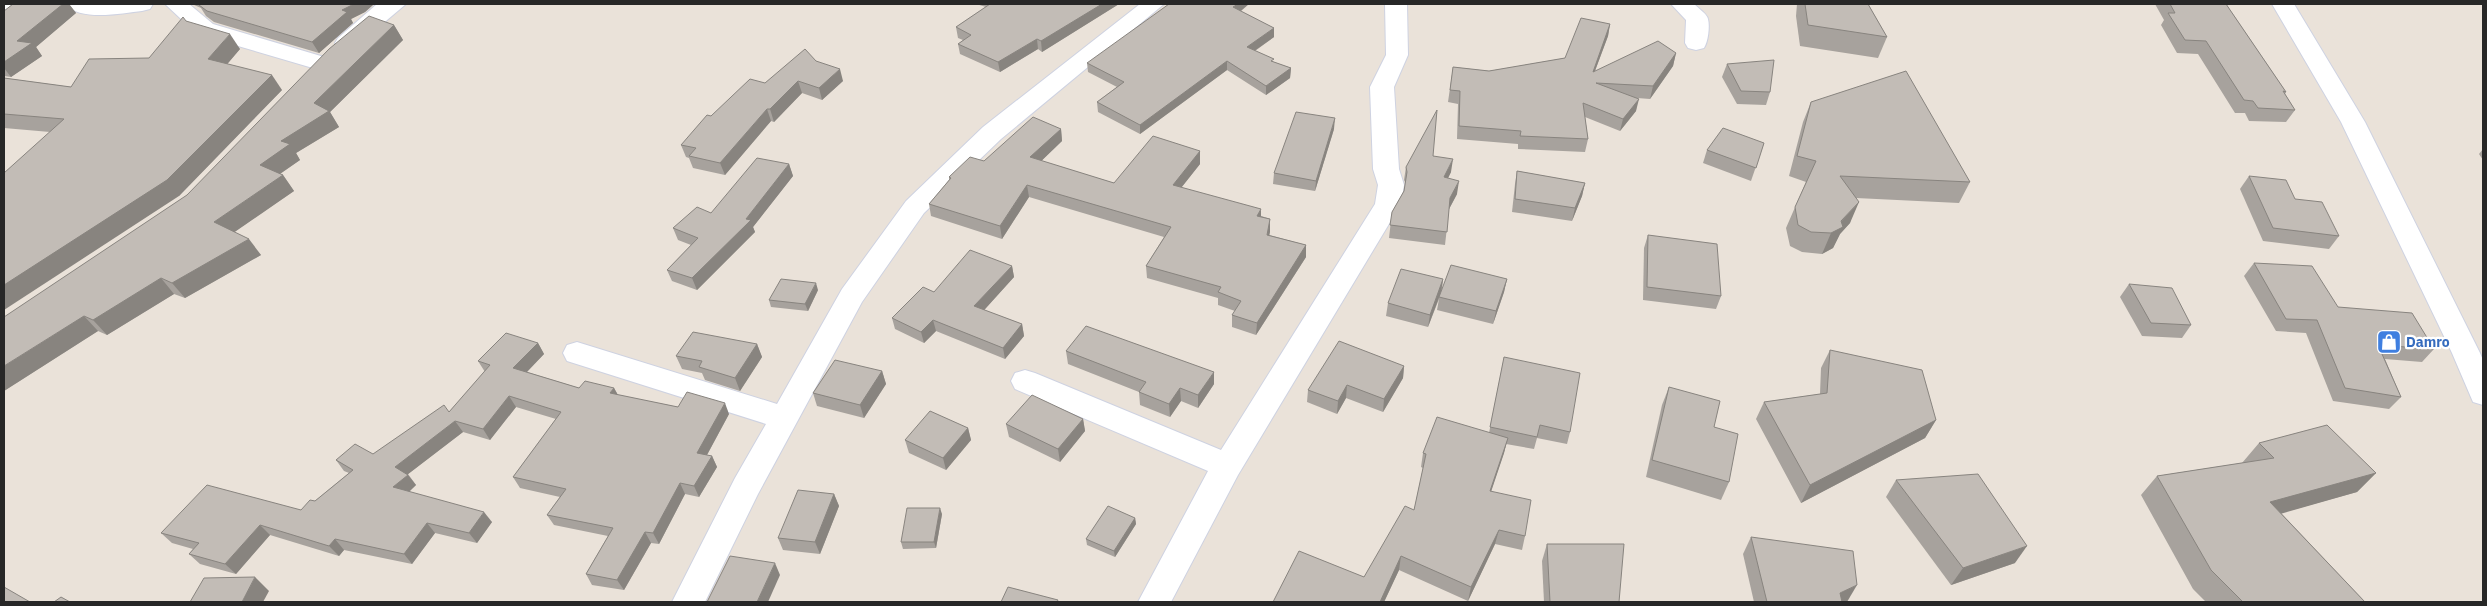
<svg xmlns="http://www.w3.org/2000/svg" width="2487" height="606" font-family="'IBM Plex Sans',sans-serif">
	<rect width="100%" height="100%" fill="#eae2d9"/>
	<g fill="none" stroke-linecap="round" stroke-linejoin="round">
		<defs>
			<g id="minor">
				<path d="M4,4H20L12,16L4,18Z"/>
				<path d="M66,4H153L150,9L142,11C123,13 79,22 66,4Z"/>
				<path d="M165,4H189L213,24L331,59L335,64L331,69L323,71L197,34Z"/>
				<path d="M377,4H406L354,48L346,50L338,48L335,43L338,38Z"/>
				<path d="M1140,4H1164L1001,139L924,213L862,302L758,494L705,602H672L735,478L766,424L567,361L563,353L567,345L577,342L777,404L842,289L906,201L983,127Z"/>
				<path d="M1385,4H1407L1408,55L1394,87L1399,169L1404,185L1401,204L1238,475L1171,602H1138L1208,471L1015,389L1011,381L1015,373L1025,370L1035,373L1221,450L1375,204L1378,185L1373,169L1370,87L1386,55Z"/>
				<path d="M1671,4H1694C1698,8 1707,14 1708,19C1710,27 1708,42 1704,48L1696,50L1688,48L1685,43L1686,20Z"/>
				<path d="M2272,4H2294L2365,122L2480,353L2483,360V405L2473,402L2452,353L2341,122Z"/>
			</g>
		</defs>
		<use href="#minor" stroke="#ced2e1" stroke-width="2"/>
		<use href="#minor" fill="#fff" fill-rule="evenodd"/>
	</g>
	<g fill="#a7a29d">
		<path d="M13,4H69L76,13L36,47L42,56L11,77L4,76V11Z"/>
		<path d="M192,4H374L365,12L351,19L353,23L319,53L214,22L206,16L201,8Z"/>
		<path d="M976,4H1119L1042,52L1038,49L1000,72L960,54L958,44L963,40L958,38L956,27L986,7Z"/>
		<path d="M1797,4H1868L1887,37L1878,58L1800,46L1796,16Z"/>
		<path d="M2155,4H2226L2286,92L2285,94L2295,110L2286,122L2249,121L2245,113H2235L2198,54L2177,53L2161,25L2164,20Z"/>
		<path d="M1240,11L1274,28V37L1255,51L1274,62L1291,68L1290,78L1266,95L1227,70L1140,134L1098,112L1097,102L1117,87L1088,72L1087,63Z"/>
		<path d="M186,21L240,49L227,64L282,90L179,196L50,132L4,128V78L71,87L149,58Z"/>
		<path d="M1610,24L1608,36L1595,71L1676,53L1673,66L1650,99L1637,98L1636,111L1620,131L1585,117L1588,139L1585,152L1518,149V144L1457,139L1458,104L1448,102L1453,67L1489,71L1565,58Z"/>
		<path d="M394,25L403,40L330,112L339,127L296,153L300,160L280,174L283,175L294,191L234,232L261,255L185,298L174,294L107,335L98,331L4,391L187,195Z"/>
		<path d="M816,61L843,81L822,100L802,93L774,122L771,121L725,175L693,168L689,158L686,157L681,145L711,116L765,83Z"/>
		<path d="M1727,64L1770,92L1766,105L1737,104L1722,77Z"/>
		<path d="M1811,102L1970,182L1959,203L1856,198L1850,223L1840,234L1833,248L1822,254L1802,252L1790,246L1786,228L1806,182L1789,176L1803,122Z"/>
		<path d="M1061,129L1062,141L1041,161L1114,183L1200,151V164L1181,188L1270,219L1269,235L1306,245V257L1256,335L1232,327V315L1235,311L1218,305V298L1147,278L1146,266L1164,237L1029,197L1002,239L931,216L929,204L949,180V177Z"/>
		<path d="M1334,129L1315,191L1273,184L1274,173Z"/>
		<path d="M1764,143L1751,181L1703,163L1707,150Z"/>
		<path d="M2483,149V160L2479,154Z"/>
		<path d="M1433,156L1451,172L1448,178L1457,194L1449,209L1445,245L1389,238L1392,212L1404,191L1406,184L1404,180L1406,167Z"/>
		<path d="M789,164L793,176L753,227L755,232L697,290L672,281L667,270L691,245L678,240L673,228L711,213Z"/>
		<path d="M1517,171L1585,183L1582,196L1572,221L1512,212L1515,184Z"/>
		<path d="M2249,176L2295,199L2339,236L2329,249L2263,241L2240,189Z"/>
		<path d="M1648,235L1721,296L1716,309L1643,300L1644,248Z"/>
		<path d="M2254,263L2338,307L2434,349L2422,362L2385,359L2401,397L2389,409L2333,401L2306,333L2276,331L2244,276Z"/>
		<path d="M1012,266L1014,277L984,310L1022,324L1024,336L1005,359L936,331L924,343L895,329L892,318L934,292Z"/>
		<path d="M1443,279L1442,290L1507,279L1504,292L1493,324L1437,310L1439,299L1428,327L1386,316L1388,303Z"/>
		<path d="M2129,284L2191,325L2182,338L2142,336L2120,297Z"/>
		<path d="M818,290L808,311L771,307L769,300Z"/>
		<path d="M538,343L544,354L527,372L579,388H614L618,395L678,407L729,414L707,455L712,456L717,467L699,497L685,494L659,544L651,543L624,590L592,585L586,574L608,536L554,525L547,515L560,497L520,488L513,477L556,419L516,407L490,440L463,432L408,474L416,485L409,492L492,522L477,543L435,533L412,564L344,550L339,556L270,535L236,574L200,564L189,554L193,549L172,543L161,533L301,510L315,501L349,473L344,471L336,460L373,454L449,412L485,372L478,361Z"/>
		<path d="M757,344L762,357L740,391L705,380L702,373L682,369L676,356Z"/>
		<path d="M1830,350L1936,420L1925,438L1801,503L1756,419L1764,402L1820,394L1821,368Z"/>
		<path d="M1066,351L1214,384L1198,408L1181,401L1170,417L1140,405L1139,392L1068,364Z"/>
		<path d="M1504,357L1570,432L1567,444L1537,438L1534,449L1506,444L1504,453L1491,492L1525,536L1522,550L1495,544L1468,601L1399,570L1384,602H1273L1364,577L1414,510L1423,468L1421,467L1423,453L1489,433Z"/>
		<path d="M1404,366L1403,378L1383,412L1346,398L1337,414L1307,402L1308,390Z"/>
		<path d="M882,371L886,384L864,418L817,406L813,393Z"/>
		<path d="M1669,387L1714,427L1729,482L1721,500L1646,477L1662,405Z"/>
		<path d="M1083,419L1085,431L1060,462L1009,437L1006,424Z"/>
		<path d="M968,428L971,440L946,470L909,453L905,440Z"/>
		<path d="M2259,443L2376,473L2357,492L2281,513L2365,602H2206L2193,589L2141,495L2157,476L2242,463Z"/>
		<path d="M1896,480L2015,563L1951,585L1886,497Z"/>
		<path d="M834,494L839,506L820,554L783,550L778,538Z"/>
		<path d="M942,514L936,548L903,549L901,542Z"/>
		<path d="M1135,518L1136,524L1115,557L1087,545L1086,539Z"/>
		<path d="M1751,537L1847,602H1754L1743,554Z"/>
		<path d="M1547,544L1619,602H1544L1542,561Z"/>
	</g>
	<g fill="#88847f">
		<path d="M63,4H69L76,13L36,47L42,56L11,77L4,68V62L17,41Z"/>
		<path d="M354,4H374L365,12L351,19L353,23L319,53L312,42L342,10Z"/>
		<path d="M1102,4H1119L1042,52L1041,41Z"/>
		<path d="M1238,4H1249L1234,17L1233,7Z"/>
		<path d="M1610,24L1608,36L1590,84L1593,72Z"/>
		<path d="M394,25L403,40L330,112L339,127L296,153L300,160L271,180L260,165L314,103Z"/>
		<path d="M1274,28V37L1247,56V47Z"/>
		<path d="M230,34L240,49L218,75L208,59Z"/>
		<path d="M1037,39L1038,49L1000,72L998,62Z"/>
		<path d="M1676,53L1673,66L1650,99L1653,86Z"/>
		<path d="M1227,61V70L1140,134V125Z"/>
		<path d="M1291,68L1290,78L1266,95V86Z"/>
		<path d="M840,69L843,81L822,100L819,88Z"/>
		<path d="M272,75L282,90L179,196L4,310V285Z"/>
		<path d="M798,81L802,93L774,122L770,109Z"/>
		<path d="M1639,99L1636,111L1620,131L1623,119Z"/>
		<path d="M767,109L771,121L725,175L720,163Z"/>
		<path d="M1335,118L1334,129L1315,191L1316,181Z"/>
		<path d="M1061,129L1062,141L1032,170L1030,157Z"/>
		<path d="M1200,151V164L1173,198V185Z"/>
		<path d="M1453,159L1451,172L1442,190L1444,177Z"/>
		<path d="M789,164L793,176L753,227L755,232L697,290L692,278L746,219Z"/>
		<path d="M283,175L294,191L226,238L214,222Z"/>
		<path d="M1459,181L1457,194L1448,211L1450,198Z"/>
		<path d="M1585,183L1582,196L1572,221L1575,208Z"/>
		<path d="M1027,185L1029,197L1002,239L1000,226Z"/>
		<path d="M1859,202L1850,223L1840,234L1833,248L1822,254L1831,233Z"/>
		<path d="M1261,209V221L1257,216Z"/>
		<path d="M1270,219V232L1267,247V235Z"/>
		<path d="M249,239L261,255L185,298L172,283Z"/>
		<path d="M1306,245V257L1256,335L1257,323Z"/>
		<path d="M1012,266L1014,277L977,318L974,306Z"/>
		<path d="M161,278L174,294L107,335L93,320Z"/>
		<path d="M1443,279L1441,292L1428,327L1430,315Z"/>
		<path d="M1507,279L1504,292L1493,324L1496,311Z"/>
		<path d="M816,283L818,290L808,311L805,304Z"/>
		<path d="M84,316L98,331L4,391V366Z"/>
		<path d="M933,320L936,331L924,343L921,332Z"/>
		<path d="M1022,324L1024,336L1005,359L1003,348Z"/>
		<path d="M538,343L544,354L520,379L513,368Z"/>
		<path d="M757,344L762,357L740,391L735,378Z"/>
		<path d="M1404,366L1403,378L1383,412L1384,399Z"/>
		<path d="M882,371L886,384L864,418L860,405Z"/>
		<path d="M1214,372V384L1198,408V395Z"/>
		<path d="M1347,385L1346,398L1337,414L1338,401Z"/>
		<path d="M614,388L620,399L610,393Z"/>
		<path d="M1180,388L1181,401L1170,417L1169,404Z"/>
		<path d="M509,396L516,407L490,440L483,429Z"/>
		<path d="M725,403L729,414L702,464L697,453Z"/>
		<path d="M1083,419L1085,431L1060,462L1058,449Z"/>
		<path d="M1936,420L1925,438L1801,503L1810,485Z"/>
		<path d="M455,421L463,432L403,478L395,467Z"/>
		<path d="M968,428L971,440L946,470L943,458Z"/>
		<path d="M1508,438L1504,453L1486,506L1490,491Z"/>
		<path d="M712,456L717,467L699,497L694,486Z"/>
		<path d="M2376,473L2357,492L2252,522L2270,502Z"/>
		<path d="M408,475L416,485L402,498L393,487Z"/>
		<path d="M680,483L685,494L659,544L653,533Z"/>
		<path d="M834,494L839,506L820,554L815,542Z"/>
		<path d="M940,508L942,514L936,548L934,542Z"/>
		<path d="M484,512L492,522L477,543L469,533Z"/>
		<path d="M1135,518L1136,524L1115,557L1114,551Z"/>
		<path d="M427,523L435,533L412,564L404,554Z"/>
		<path d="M260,525L270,535L236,574L225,564Z"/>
		<path d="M1499,530L1495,544L1468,601L1471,587Z"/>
		<path d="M645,532L651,543L624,590L617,580Z"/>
		<path d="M335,539L344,550L339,556L329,546Z"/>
		<path d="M2027,546L2015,563L1951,585L1963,568Z"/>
		<path d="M1401,556L1399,570L1384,602H1380Z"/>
		<path d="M775,563L780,575L768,602H757Z"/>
		<path d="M255,577L269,591L263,602H242Z"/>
		<path d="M1857,585L1847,602H1835L1840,593Z"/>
	</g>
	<g fill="#c2bcb6" stroke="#88847f">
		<path d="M13,4H63L17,41L32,43L4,62V11Z"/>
		<path d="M200,4H354L342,10L347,12L312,42L207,11L199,5Z"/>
		<path d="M990,4H1102L1041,41L1037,39L998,62L958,44L971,35L956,27Z"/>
		<path d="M1169,4H1238L1233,7L1274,28L1247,47L1274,59L1271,61L1291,68L1266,86L1227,61L1140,125L1097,102L1124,82L1087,63Z"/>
		<path d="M1805,4H1868L1887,37L1808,25Z"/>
		<path d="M2170,4H2226L2286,92L2283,91L2295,110L2258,108L2253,101L2244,100L2206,41L2185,40L2168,13H2175Z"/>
		<path d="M369,16L394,25L314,103L329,111L281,141L290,144L260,165L283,175L214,222L249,239L172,283L161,278L93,320L84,316L4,366V317L187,195L329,49Z"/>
		<path d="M183,17L186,21L230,34L208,59L272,75L167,180L4,285V173L64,119L4,114V78L71,87L89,59L149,58Z"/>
		<path d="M1581,18L1610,24L1593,72L1658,41L1676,53L1653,86L1596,83L1639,99L1623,119L1583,103L1588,139L1520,136L1521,131L1459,126L1460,91L1450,90L1453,67L1489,71L1565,58Z"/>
		<path d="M805,49L816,61L840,69L819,88L798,81L770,109H767L720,163L689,156L696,148L681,145L707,115L711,116L750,79L765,83Z"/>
		<path d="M1774,60L1770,92L1741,91L1727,64Z"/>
		<path d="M1906,71L1970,182L1840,176L1859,202L1841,221L1843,227L1831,233L1811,232L1798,225L1795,207L1816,161L1797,156L1811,102Z"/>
		<path d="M1437,110L1433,156L1453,159L1444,177L1459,181L1450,198L1447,232L1390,225L1392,212L1404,191L1407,172L1406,167Z"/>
		<path d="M1296,112L1335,118L1316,181L1274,173Z"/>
		<path d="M1033,117L1061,129L1030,157L1114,183L1153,136L1200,151L1173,185L1261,209L1257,216L1270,219L1267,235L1306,245L1257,323L1232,315L1241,301L1218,292L1221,287L1146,266L1171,227L1027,185L1000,226L929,204L951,178L949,177L970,157L984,161Z"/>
		<path d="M1723,128L1764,143L1756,168L1707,150Z"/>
		<path d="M757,158L789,164L746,219L751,220L692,278L667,270L698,238L673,228L697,207L711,213Z"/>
		<path d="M1517,171L1585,183L1575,208L1515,199Z"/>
		<path d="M2249,176L2286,180L2295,199L2322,202L2339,236L2273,228Z"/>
		<path d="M1648,235L1717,244L1721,296L1647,287Z"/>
		<path d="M970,250L1012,266L974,306L1022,324L1003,348L933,320L921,332L892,318L923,287L934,292Z"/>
		<path d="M2254,263L2312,266L2338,307L2412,313L2434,349L2378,345L2401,397L2345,388L2317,320L2286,319Z"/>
		<path d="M1451,265L1507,279L1496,311L1439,297Z"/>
		<path d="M1401,269L1443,279L1430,315L1388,303Z"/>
		<path d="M781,279L816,283L805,304L769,300Z"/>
		<path d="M2129,284L2172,288L2191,325L2151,323Z"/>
		<path d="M1086,326L1214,372L1198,395L1180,388L1169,404L1139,392L1146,382L1066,351Z"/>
		<path d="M693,332L757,344L735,378L699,367L702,361L676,356Z"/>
		<path d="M506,333L538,343L513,368L579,388L585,381L614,388L610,393L678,407L687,392L725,403L697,453L712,456L694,486L680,483L653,533L645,532L617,580L586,574L613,528L547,515L566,489L513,477L561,412L509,396L483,429L455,421L395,467L408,475L393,487L484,512L469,533L427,523L404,554L335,539L329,546L260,525L225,564L189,554L199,543L161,533L207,485L301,510L310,500L315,501L353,470L336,460L355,444L373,454L444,405L449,412L490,365L478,361Z"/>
		<path d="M1339,341L1404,366L1384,399L1347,385L1338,401L1308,390Z"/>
		<path d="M1830,350L1922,370L1936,420L1810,485L1764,402L1827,393Z"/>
		<path d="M1504,357L1580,373L1570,432L1540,425L1537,437L1490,427Z"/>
		<path d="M835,360L882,371L860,405L813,393Z"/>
		<path d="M1669,387L1720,401L1714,427L1738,434L1729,482L1652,460Z"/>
		<path d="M1032,395L1083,419L1058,449L1006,424Z"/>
		<path d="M930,411L968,428L943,458L905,440Z"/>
		<path d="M1437,417L1508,438L1490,491L1531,500L1525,536L1499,530L1471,587L1401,556L1380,602H1273L1299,551L1364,577L1405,506L1414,510L1426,454L1423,453Z"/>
		<path d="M2327,425L2376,473L2270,502L2365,602H2243L2211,570L2157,476L2274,458L2259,443Z"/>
		<path d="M1978,474L2027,546L1963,568L1896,480Z"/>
		<path d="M798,490L834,494L815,542L778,538Z"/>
		<path d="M1108,506L1135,518L1114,551L1086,539Z"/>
		<path d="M907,508H940L934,542H901Z"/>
		<path d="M1751,537L1853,551L1857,585L1840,593L1842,602H1767Z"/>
		<path d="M1547,544H1624L1619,602H1550Z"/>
		<path d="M730,556L775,563L757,602H707Z"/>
		<path d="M255,577L242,602H190L204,578Z"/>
		<path d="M4,587L30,602H4Z"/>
		<path d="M1008,587L1058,600L1057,602H1001Z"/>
		<path d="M61,597L70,602H54Z"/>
	</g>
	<defs>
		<symbol id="shop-square" viewBox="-11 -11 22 22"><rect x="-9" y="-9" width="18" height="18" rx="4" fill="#3f7fe0" stroke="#fff"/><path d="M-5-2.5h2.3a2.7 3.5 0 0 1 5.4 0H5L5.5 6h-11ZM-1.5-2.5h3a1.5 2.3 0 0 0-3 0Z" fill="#fff"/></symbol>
	</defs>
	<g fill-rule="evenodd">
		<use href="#shop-square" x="2375" y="328" width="28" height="28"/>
	</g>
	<g text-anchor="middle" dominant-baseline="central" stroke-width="4.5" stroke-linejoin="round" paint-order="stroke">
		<g font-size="14" font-weight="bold" fill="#366cbe" stroke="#fff" text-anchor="start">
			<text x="2406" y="342">Damro</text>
		</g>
	</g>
	<rect width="2487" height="606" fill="none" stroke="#272727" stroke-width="10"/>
</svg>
